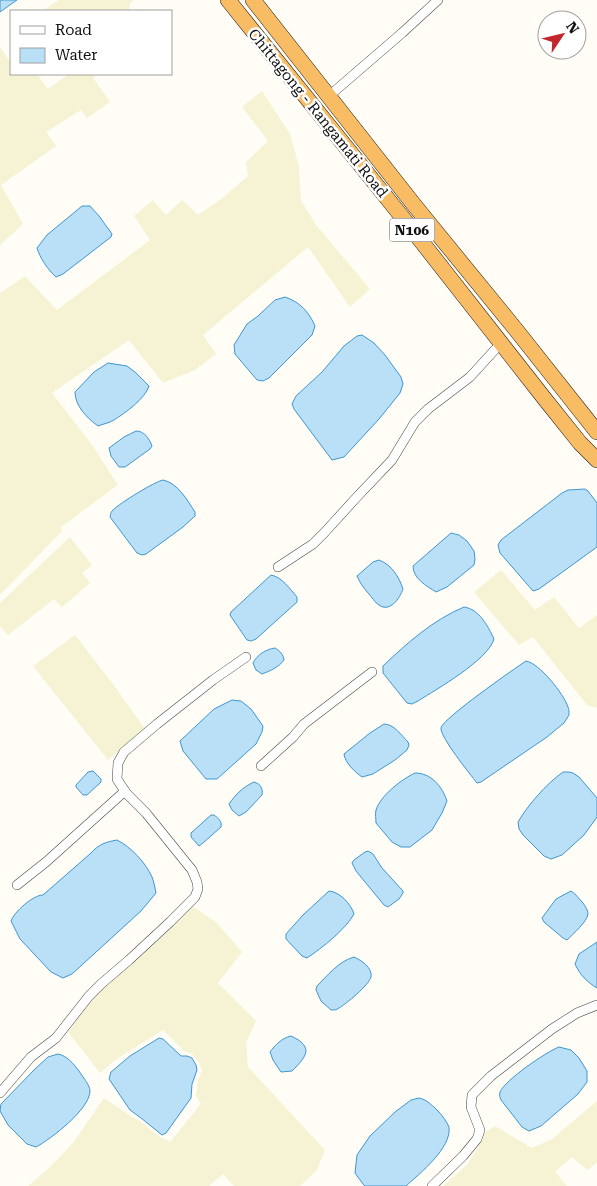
<svg xmlns="http://www.w3.org/2000/svg" width="597" height="1186" font-family="'Roboto Serif',serif">
	<rect width="100%" height="100%" fill="#fffdf5"/>
	<g fill="#f6f3d4">
		<path d="M59,0H133L130,4L129,11H42Z"/>
		<path d="M0,47L11,63V74H37L48,89L69,74H98L93,78L110,102L87,118L81,110L46,132L56,146L1,185L23,224L0,245Z"/>
		<path d="M262,91L290,134L299,166L301,201L317,226L370,289L350,307L308,247L203,335L216,354L195,370L163,383L129,340L52,393L92,445L118,485L61,527L62,531L0,595V293L25,276L57,310L150,240L134,216L153,200L166,215L182,200L198,215L221,199L248,176L246,162L268,141L242,107Z"/>
		<path d="M70,537L92,565L82,573L90,583L62,607L54,599L8,635L0,626V603Z"/>
		<path d="M501,570L535,610L554,597L579,628L597,615V708L587,705L533,637L519,645L474,592Z"/>
		<path d="M75,635L113,684L145,729L108,760L33,666Z"/>
		<path d="M192,906L216,922L242,952L218,983L256,1021L246,1043L248,1067L325,1150L317,1170L300,1186H234L223,1174L209,1186H28L49,1168L73,1143L104,1098L132,1117L140,1121L161,1138L165,1139L170,1142L201,1104L196,1096L198,1080L202,1070L199,1063L192,1054L184,1051L163,1030L115,1060L100,1073L68,1032L85,1009L97,993L164,935Z"/>
		<path d="M597,1101V1163L587,1170L572,1157L555,1172L567,1186H443L467,1165L480,1144L484,1133L495,1126L532,1148L552,1139Z"/>
	</g>
	<g fill="#b9e0f7" stroke="#3f96cf">
		<path d="M0,0H17L0,12Z"/>
		<path d="M82,206H90L99,216L112,234L111,237L63,274L56,277C48,270 40,258 37,248L47,235Z"/>
		<path d="M285,297C300,302 309,312 315,326L312,335L269,378L263,381L257,380L235,354L234,345L247,324L258,316L275,300Z"/>
		<path d="M362,335L374,343L385,355L401,377L403,384L400,393L379,419L344,457L332,460L294,409L292,404L296,396L322,372L344,346L357,336Z"/>
		<path d="M108,363L127,366L135,372L149,386C145,399 125,413 114,420C109,423 103,424 98,426C87,418 75,406 75,392L94,372Z"/>
		<path d="M136,431C144,431 149,438 152,446L150,449L125,467H119L111,456L109,448L124,437Z"/>
		<path d="M163,480C178,483 187,500 195,512V516L183,527L146,554L142,555L137,553L110,517C111,514 110,513 113,510C120,503 154,482 163,480Z"/>
		<path d="M585,489L588,491L597,503V547L539,589L533,591L500,553L498,545L501,540L562,493L568,490Z"/>
		<path d="M451,533L459,535L467,541L474,551L475,559L474,565L447,587L436,592C427,586 413,579 413,566Z"/>
		<path d="M379,560C392,565 399,577 403,589C400,598 390,613 379,605C375,603 372,597 368,593C363,587 360,583 357,576L373,562Z"/>
		<path d="M271,575C282,577 290,589 297,597V602L256,639L251,641L247,640L230,615L231,612Z"/>
		<path d="M464,607C479,609 488,626 494,639C488,660 437,689 418,701L412,704L407,703L383,673V666C407,643 433,620 464,607Z"/>
		<path d="M275,648C280,651 283,654 284,660C279,667 270,671 262,674L256,670L253,663C257,655 266,649 275,648Z"/>
		<path d="M526,661C539,663 564,694 568,707C569,709 569,712 569,715L564,723L547,737L481,782L477,783C470,774 440,737 441,728C442,719 514,669 526,661Z"/>
		<path d="M232,700L241,701L251,709L263,726L262,732L256,744L217,779H206L183,751L180,741L214,709Z"/>
		<path d="M384,724C394,724 401,735 408,742L409,745L407,750L395,760L373,774L362,777C355,772 345,763 344,754L370,733Z"/>
		<path d="M93,771L101,779V782L87,795H83L76,787V785L88,772Z"/>
		<path d="M563,772H569L573,773L579,777L597,798V817L584,835L562,855L551,859L544,856L523,835L519,829L518,822C528,805 546,784 563,772Z"/>
		<path d="M415,773C431,773 442,786 447,801L442,813L432,830L410,847H401L392,842L376,823C376,819 375,814 376,810C380,796 402,779 415,773Z"/>
		<path d="M254,782C261,784 263,789 262,795L246,812L239,816L232,810L229,804C236,794 243,787 254,782Z"/>
		<path d="M211,815H214C219,819 222,821 221,827L203,843L199,846L191,837V833Z"/>
		<path d="M117,840C131,847 146,863 152,877C154,882 155,888 156,893L141,911L72,974L63,978L51,972L20,939L11,921C14,912 33,895 43,895L91,853C99,844 106,842 117,840Z"/>
		<path d="M368,851L373,854L382,868L403,891V893L399,899L388,907L384,905L356,871L352,863L354,860L365,852Z"/>
		<path d="M329,891C340,892 351,904 354,914C346,929 322,948 307,958L302,956L286,939V934L303,915Z"/>
		<path d="M571,891C576,894 579,899 583,903C585,906 588,910 588,914C587,922 573,934 567,940L563,938L544,922L542,918L556,899Z"/>
		<path d="M597,942V988C587,982 580,975 575,964L579,954Z"/>
		<path d="M354,957C361,960 373,968 371,977C369,985 346,1004 339,1008C336,1010 335,1010 331,1010L321,1001L316,990L317,986C327,976 339,961 354,957Z"/>
		<path d="M291,1036C315,1047 306,1057 292,1071L281,1072L273,1060L270,1052C275,1045 282,1038 291,1036Z"/>
		<path d="M159,1038L163,1039L181,1056H187L192,1058L196,1065L197,1070L192,1084L191,1098L166,1133L162,1135L141,1118L130,1110L109,1079L111,1072L130,1056Z"/>
		<path d="M559,1047L571,1050L579,1058L587,1071V1082L578,1094L541,1126L529,1131L522,1127L501,1100C500,1097 499,1096 500,1092C505,1080 546,1052 559,1047Z"/>
		<path d="M58,1054C67,1056 73,1063 79,1071C82,1076 90,1085 90,1091C90,1109 51,1139 36,1147L27,1144L8,1125L0,1111L1,1104L35,1069L48,1057Z"/>
		<path d="M419,1098C426,1099 433,1106 438,1111C442,1115 447,1122 449,1127C452,1148 419,1174 406,1186H365L363,1184L355,1173L357,1155L370,1136L395,1112L411,1100Z"/>
	</g>
	<g fill="none" stroke-linecap="round" stroke-linejoin="round">
		<defs>
			<g id="minor">
				<path d="M329,96L402,33L438,0"/>
				<path d="M278,567L313,544L325,532L355,499L392,460L415,422L428,409L470,377L501,343"/>
				<path d="M261,766L293,737L304,724L372,672"/>
				<path d="M17,885L46,862L125,791"/>
				<path d="M0,1093L31,1057L56,1038L89,996L101,984L129,960L170,922L195,897L198,889L197,882L192,870L146,813L126,793L117,779L118,763L124,752L157,724L213,680L246,657"/>
				<path d="M432,1186L463,1156L477,1139L480,1130L471,1107L472,1095L491,1076L552,1029L577,1013L597,1005"/>
			</g>
			<g id="trunk">
				<path d="M228,0L403,218L544,398L580,443L597,460"/>
				<path d="M253,0L415,206L517,331L597,432"/>
			</g>
		</defs>
		<use href="#minor" stroke="#444" stroke-width="10"/>
		<use href="#trunk" stroke="#222" stroke-width="16"/>
		<use href="#minor" stroke="#fff" stroke-width="9"/>
		<use href="#trunk" stroke="#f7bc64" stroke-width="15"/>
	</g>
	<g text-anchor="middle" dominant-baseline="central" stroke-width="5" stroke-linejoin="round" paint-order="stroke">
		<rect fill="#fff" stroke="#585858" stroke-width="1" x="389.5" y="218.5" width="45" height="23" rx="4"/>
		<g font-size="14" font-weight="bold" fill="#111">
			<text x="412" y="230">N106</text>
		</g>
		<g font-size="15" fill="#111" stroke="#fff">
			<text transform="translate(318 113) rotate(51)">Chittagong - Rangamati Road</text>
		</g>
	</g>
	<rect x="10" y="10" width="162" height="65" fill="#ffffff" stroke="#a0a0a0"/>
	<rect x="20" y="26" width="25" height="8" fill="#ffffff" stroke="#a0a0a0"/>
	<text x="55" y="35" font-size="15" fill="#111111">Road</text>
	<rect x="20" y="48" width="25" height="15" fill="#b9e0f7" stroke="#a0a0a0"/>
	<text x="55" y="60" font-size="15" fill="#111111">Water</text>
	<g transform="translate(562 35) rotate(55)"><circle r="24" fill="#ffffff" stroke="#a0a0a0"/>
	<path d="M0-4L9 19L0 12L-9 19Z" fill="#c4262e"/>
	<text y="-8" font-size="14" font-weight="bold" text-anchor="middle" fill="#111111">N</text>
	</g>
</svg>
